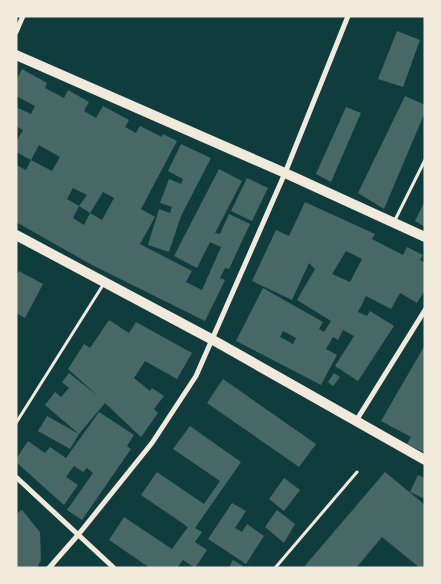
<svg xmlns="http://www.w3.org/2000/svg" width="441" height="584" font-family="Inter,sans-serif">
	<rect width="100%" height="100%" fill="#0f3d3e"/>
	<g fill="#486865" fill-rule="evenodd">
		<path d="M397,31L420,40L403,87L378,79Z"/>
		<path d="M22,69L47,83L45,88L64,98L68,90L89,102L84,111L96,118L103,106L129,120L125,127L136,133L140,126L162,137L163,134L177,141L141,209L155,217L140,244L192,271L186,282L202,290L221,247L210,242L197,268L174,256L219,169L242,181L215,233L220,234L229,214L250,224L229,269L225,268L220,278L225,280L205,321L92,265L16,222V165L26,170L31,160L52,171L60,157L39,145L31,160L16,152V142L23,130L16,126V107L31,114L35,106L16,96V81ZM73,188L87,195L79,206L67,199ZM103,192L114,198L102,220L90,213L84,225L73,218L79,206L90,213Z"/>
		<path d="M405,96L425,105V112L384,209L358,193Z"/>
		<path d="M346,107L361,113L331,182L316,174Z"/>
		<path d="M181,144L211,158L181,216L169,252L148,245L159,209L170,213L172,207L160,203L169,179L181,184L183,179L168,171Z"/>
		<path d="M247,178L268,188L252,221L231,211Z"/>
		<path d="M425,201V227L415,221Z"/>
		<path d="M305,202L375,234L372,239L403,255L407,247L423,255L420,260L425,263V290L417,303L400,293L391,309L366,296L358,312L367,316L370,311L394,326L358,381L335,366L354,336L343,330L338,340L333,337L326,349L337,355L321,385L236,341L263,288L323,322L319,329L324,332L331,321L297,300L315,269L309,263L292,300L252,281L276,230L289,236ZM346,251L362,259L350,282L332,274ZM283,331L296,338L293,344L280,337Z"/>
		<path d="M19,271L43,284L25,318L16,313V276Z"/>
		<path d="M109,320L129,333L136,322L192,353L177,379L145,361L134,378L150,391L152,388L164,396L154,409L158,413L141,437L105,403L79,434L45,405L55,392L61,397L69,388L62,382L69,373L99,397L68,369L84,344L90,348Z"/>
		<path d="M425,345V453L407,444L411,437L381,421Z"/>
		<path d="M334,373L340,377L333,386L328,382Z"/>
		<path d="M223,379L316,444L299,467L207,403Z"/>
		<path d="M99,412L134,435L127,446L131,449L82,520L67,510L93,473L87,468L83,472L74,466L66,477L78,485L64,505L16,462V459L28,441L45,453L50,447L66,458Z"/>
		<path d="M47,416L79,434L70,449L38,431Z"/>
		<path d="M190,426L241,462L195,528L202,532L195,542L207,550L195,568L183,560L177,568H150L109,540L124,517L172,549L188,527L141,495L157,472L204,504L220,481L173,449Z"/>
		<path d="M385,472L425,505V568H420L382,537L356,568H303Z"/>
		<path d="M418,475L425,478V499L410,492Z"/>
		<path d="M284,478L300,490L284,511L269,499Z"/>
		<path d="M232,503L246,511L235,528L242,532L247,524L264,536L246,564L208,539Z"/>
		<path d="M22,510L40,532L41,560L37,568H16V514Z"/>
		<path d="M277,510L295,524L284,543L265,527Z"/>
		<path d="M233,560L246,568H229Z"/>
	</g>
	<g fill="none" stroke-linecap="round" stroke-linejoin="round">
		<g stroke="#f1e9da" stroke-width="3">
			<path d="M395,220L425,160"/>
			<path d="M16,423L103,285"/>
			<path d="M275,568L357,472"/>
		</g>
		<g stroke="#f1e9da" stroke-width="5">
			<path d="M16,32L23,16"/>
			<path d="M356,421L425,310"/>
			<path d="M16,477L114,568"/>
			<path d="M49,568L78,535L152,443L196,376L285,173L348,16"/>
		</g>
		<g stroke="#f1e9da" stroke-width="10">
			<path d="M16,55L285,173L425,237"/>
			<path d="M16,235L213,340L425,460"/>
		</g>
	</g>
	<rect width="441" height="584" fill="none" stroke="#f1e9da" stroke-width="35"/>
</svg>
